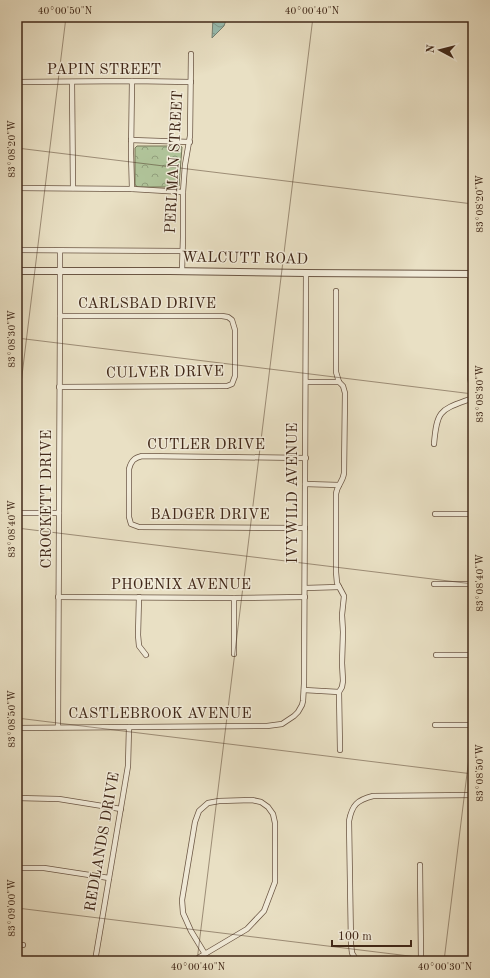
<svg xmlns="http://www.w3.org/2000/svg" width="490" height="978" font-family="'Old Standard TT',serif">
	<defs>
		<pattern id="forest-crowns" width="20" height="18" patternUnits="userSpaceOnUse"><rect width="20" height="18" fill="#b0c399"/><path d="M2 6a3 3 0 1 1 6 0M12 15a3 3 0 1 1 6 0" fill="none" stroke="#919e7c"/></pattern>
		<pattern id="water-waves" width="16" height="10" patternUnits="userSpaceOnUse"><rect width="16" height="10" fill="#98bdb1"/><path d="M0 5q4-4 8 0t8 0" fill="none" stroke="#7e9a8f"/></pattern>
	</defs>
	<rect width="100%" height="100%" fill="#e9e0c4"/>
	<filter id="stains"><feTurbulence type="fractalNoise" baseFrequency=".005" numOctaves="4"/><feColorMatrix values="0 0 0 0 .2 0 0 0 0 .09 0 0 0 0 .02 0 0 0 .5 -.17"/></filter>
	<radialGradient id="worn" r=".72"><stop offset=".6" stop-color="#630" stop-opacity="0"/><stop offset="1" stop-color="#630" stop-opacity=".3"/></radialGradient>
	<path fill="url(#forest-crowns)" stroke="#787659" d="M137,146H180L182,147L179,186L175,187H138L136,186L135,184V148Z"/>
	<path fill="url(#water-waves)" stroke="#758174" d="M213,17H227L224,26L212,38Z"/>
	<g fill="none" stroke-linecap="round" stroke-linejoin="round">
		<defs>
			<g id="minor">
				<path d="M17,82L132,81L191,82"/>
				<path d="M72,82L73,188"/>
				<path d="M131,140L190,142"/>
				<path d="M17,188L132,189L183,192"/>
				<path d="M132,189L131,153L132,81"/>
				<path d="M17,250L183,251"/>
				<path d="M182,271L183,237V192L185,165L190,136L191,54"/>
				<path d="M470,274V378L473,393"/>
				<path d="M336,291V372L339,382"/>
				<path d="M306,382H339L343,386L345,393L344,473C343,482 337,485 336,494V572L337,583L344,596L342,615L343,632L342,663L343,681L342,687L339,692L340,750"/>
				<path d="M59,387L222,386H227L232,384L235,376V330L232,320L228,317L222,316H60"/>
				<path d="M434,444C437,408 441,410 473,398"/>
				<path d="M305,484L339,485"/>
				<path d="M17,513H59"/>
				<path d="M435,514H473"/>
				<path d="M305,528L139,527L131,524L129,517V469C131,461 134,458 142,456L306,458"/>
				<path d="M434,584H473"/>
				<path d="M305,588L339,587"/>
				<path d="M58,597L234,598L305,597"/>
				<path d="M139,597L138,635L139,646L146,655"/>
				<path d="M234,654V598"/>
				<path d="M436,655H473"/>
				<path d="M304,690L339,692"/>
				<path d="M435,725H473"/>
				<path d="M58,727L60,316V251"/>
				<path d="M17,728L267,726L282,724L294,716L298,712L302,705L303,701L304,684L306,273"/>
				<path d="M17,798L59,799L121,809"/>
				<path d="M420,865L421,961"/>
				<path d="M17,868H44L109,878"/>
				<path d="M17,945H23"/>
				<path d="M95,961L128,766L129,727"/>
				<path d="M193,961L247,929L264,911L275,882V823L273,814L268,807L261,802L252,800L219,801L208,803L199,811L195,822L182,900L183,913L191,931L205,954"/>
				<path d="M357,961L352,953L351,944L349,821C352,805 357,800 373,796L473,795"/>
			</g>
			<path id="tertiary" d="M17,271H170L306,273L473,274"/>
		</defs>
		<use href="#minor" stroke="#6b5644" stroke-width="6"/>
		<use href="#tertiary" stroke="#6b5644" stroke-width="8"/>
		<use href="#minor" stroke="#f1ebd9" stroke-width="4.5"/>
		<use href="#tertiary" stroke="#f1ebd9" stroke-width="6"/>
	</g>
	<path fill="none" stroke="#412819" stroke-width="1" stroke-opacity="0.45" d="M17,148L473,204M17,338L473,394M17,416L66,17M17,528L473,584M17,718L473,774M17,908L450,961M197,961L313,17M444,961L473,725"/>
	<g text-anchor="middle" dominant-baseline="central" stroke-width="3" stroke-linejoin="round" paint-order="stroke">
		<g font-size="15" fill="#412819" stroke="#f1ebd9">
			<text x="104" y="70">PAPIN STREET</text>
			<text transform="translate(175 162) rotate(-87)">PERLMAN STREET</text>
			<text transform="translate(245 259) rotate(1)">WALCUTT ROAD</text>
			<text x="147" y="304">CARLSBAD DRIVE</text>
			<text transform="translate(165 373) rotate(-1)">CULVER DRIVE</text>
			<text x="206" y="445">CUTLER DRIVE</text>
			<text transform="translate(293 493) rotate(-90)">IVYWILD AVENUE</text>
			<text transform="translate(47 499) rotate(-90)">CROCKETT DRIVE</text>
			<text x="210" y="515">BADGER DRIVE</text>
			<text x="181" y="585">PHOENIX AVENUE</text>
			<text x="160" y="714">CASTLEBROOK AVENUE</text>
			<text transform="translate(103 842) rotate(-80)">REDLANDS DRIVE</text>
		</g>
	</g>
	<rect width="490" height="978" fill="none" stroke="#e9e0c4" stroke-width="44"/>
	<g transform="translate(440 50) rotate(277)" stroke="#f1ebd9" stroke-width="3" paint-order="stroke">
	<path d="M0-3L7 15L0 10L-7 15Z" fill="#412819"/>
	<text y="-6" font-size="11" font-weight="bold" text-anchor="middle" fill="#412819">N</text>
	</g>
	<path d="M332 940v6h79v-6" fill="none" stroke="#412819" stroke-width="2"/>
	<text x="338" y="940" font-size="12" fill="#412819" stroke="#f1ebd9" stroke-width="3" paint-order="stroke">100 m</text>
	<rect x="22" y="22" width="446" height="934" fill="none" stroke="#412819" stroke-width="1.5"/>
	<g font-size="10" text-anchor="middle" fill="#412819">
		<text x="65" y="14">40°00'50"N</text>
		<text x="312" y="14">40°00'40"N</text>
		<text transform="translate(11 149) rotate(-90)" y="4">83°08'20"W</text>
		<text transform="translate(479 204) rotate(-90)" y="4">83°08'20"W</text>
		<text transform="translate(11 339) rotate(-90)" y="4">83°08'30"W</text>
		<text transform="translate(479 394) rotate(-90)" y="4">83°08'30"W</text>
		<text transform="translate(11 529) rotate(-90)" y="4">83°08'40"W</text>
		<text transform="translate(479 583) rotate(-90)" y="4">83°08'40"W</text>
		<text transform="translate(11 719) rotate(-90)" y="4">83°08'50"W</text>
		<text transform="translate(479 773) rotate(-90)" y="4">83°08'50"W</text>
		<text transform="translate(11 908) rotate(-90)" y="4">83°09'00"W</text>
		<text x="198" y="970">40°00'40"N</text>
		<text x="445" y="970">40°00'30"N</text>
	</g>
	<rect width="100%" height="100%" filter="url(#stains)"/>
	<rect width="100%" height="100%" fill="url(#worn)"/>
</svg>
